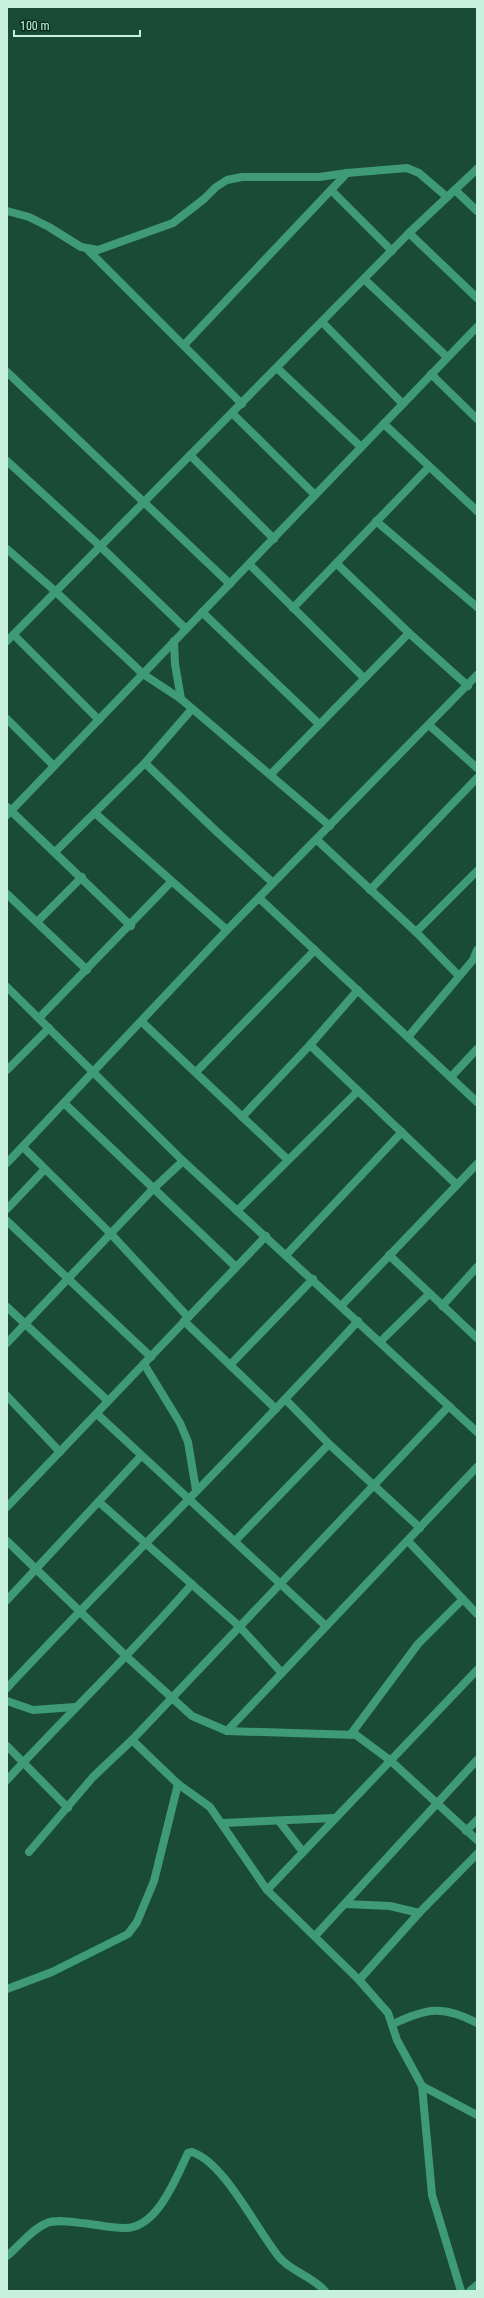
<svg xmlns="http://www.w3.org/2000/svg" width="484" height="2298" font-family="'Roboto Condensed',sans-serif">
	<rect width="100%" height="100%" fill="#1a4b38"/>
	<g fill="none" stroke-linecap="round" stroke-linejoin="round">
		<g stroke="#3f9a78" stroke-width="8">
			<path d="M331,190L392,251"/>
			<path d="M455,190L477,211"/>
			<path d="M7,211L29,217L49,227L81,247L98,250L173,223L204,199L216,187L227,180L242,177H319L347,173L407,168L419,173L447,197"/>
			<path d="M409,233L477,298"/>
			<path d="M88,250L242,404"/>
			<path d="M364,279L447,357"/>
			<path d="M322,322L403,404"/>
			<path d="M184,345L347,173"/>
			<path d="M277,368L361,447"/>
			<path d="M7,372L230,584"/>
			<path d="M431,374L477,419"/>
			<path d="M233,414L315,495"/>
			<path d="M384,424L477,511"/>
			<path d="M190,455L274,539"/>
			<path d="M7,461L100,546L186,629"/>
			<path d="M376,521L477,607"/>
			<path d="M7,549L55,591L143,674L181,699L330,826"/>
			<path d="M337,564L409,633L468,686"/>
			<path d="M250,565L364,678"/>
			<path d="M293,608L428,468"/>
			<path d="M202,612L319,724"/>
			<path d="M14,635L99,720"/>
			<path d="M7,641L409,233L477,169"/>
			<path d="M174,641L175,664L181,699"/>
			<path d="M7,719L54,766"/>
			<path d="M429,725L477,768"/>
			<path d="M145,763L216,831L273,883"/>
			<path d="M271,774L409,633"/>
			<path d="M7,807L131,926"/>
			<path d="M96,814L227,930"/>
			<path d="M7,815L477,327"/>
			<path d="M317,840L416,932"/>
			<path d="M55,852L145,763L192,709"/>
			<path d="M370,890L477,778"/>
			<path d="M7,894L87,970"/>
			<path d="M259,898L477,1102"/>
			<path d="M37,922L82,877"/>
			<path d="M459,976L416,932L477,871"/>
			<path d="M7,987L183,1161L477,1432"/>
			<path d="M39,1018L171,882"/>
			<path d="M142,1022L287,1159"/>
			<path d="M408,1037L473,960L477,950"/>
			<path d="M310,1045L457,1185"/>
			<path d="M7,1070L49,1028"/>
			<path d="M196,1072L315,950"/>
			<path d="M451,1077L477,1049"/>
			<path d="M65,1104L236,1267"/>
			<path d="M242,1117L310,1045L358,990"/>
			<path d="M23,1147L111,1234L188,1317"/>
			<path d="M7,1163L227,930L477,675"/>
			<path d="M7,1209L44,1170"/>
			<path d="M237,1211L358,1091"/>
			<path d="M7,1221L151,1357"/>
			<path d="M286,1255L402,1132"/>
			<path d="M389,1255L477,1338"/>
			<path d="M342,1305L477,1164"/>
			<path d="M442,1306L477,1267"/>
			<path d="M7,1307L108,1401"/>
			<path d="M184,1321L276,1409"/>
			<path d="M380,1342L429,1294"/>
			<path d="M7,1343L153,1189L183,1161"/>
			<path d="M144,1364L180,1423L188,1442L196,1490"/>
			<path d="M230,1365L313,1279"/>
			<path d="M7,1396L60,1452"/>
			<path d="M286,1400L329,1444L420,1528"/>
			<path d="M97,1414L326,1626"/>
			<path d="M99,1502L239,1626L282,1673"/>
			<path d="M7,1507L266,1236"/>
			<path d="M7,1541L127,1657L192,1716L227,1731L356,1735L391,1761L477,1840"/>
			<path d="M235,1541L329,1444"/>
			<path d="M408,1541L477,1614"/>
			<path d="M7,1600L141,1456"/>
			<path d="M7,1688C123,1564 244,1446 358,1321"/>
			<path d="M7,1701L33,1710L75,1707"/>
			<path d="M227,1731L477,1467"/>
			<path d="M351,1734L418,1644L463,1599"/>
			<path d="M132,1740L178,1784L210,1807L267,1890L359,1980L388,2013L397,2040L422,2086L432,2195L461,2291"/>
			<path d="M7,1746L68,1808"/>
			<path d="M7,1780C68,1714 133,1652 192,1584"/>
			<path d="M279,1821L303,1852"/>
			<path d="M223,1823L335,1818"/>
			<path d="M466,1831L477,1820"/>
			<path d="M29,1852L93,1777L132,1740L449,1406"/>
			<path d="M267,1890L477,1670"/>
			<path d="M346,1904L390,1906L419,1913"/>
			<path d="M315,1936L477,1760"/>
			<path d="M359,1980L419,1913L477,1854"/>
			<path d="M7,1989L52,1972L128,1934L137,1922L154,1881L178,1784"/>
			<path d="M393,2024C427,2008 443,2005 477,2023"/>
			<path d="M422,2086L477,2115"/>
			<path d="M7,2256C20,2245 32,2229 47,2223C56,2219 71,2222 81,2223C95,2224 109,2228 124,2228C157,2229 176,2178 188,2153L192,2152C225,2163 256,2229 279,2257C290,2271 312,2276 325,2291"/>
			<path d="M470,2291L477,2285"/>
		</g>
	</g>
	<rect width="484" height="2298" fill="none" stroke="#c7f1dd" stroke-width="16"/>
	<path d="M14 30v6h126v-6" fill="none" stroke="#c7f1dd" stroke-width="2"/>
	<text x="20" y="30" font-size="12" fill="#c7f1dd" stroke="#072f21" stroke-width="3" paint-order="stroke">100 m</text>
</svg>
